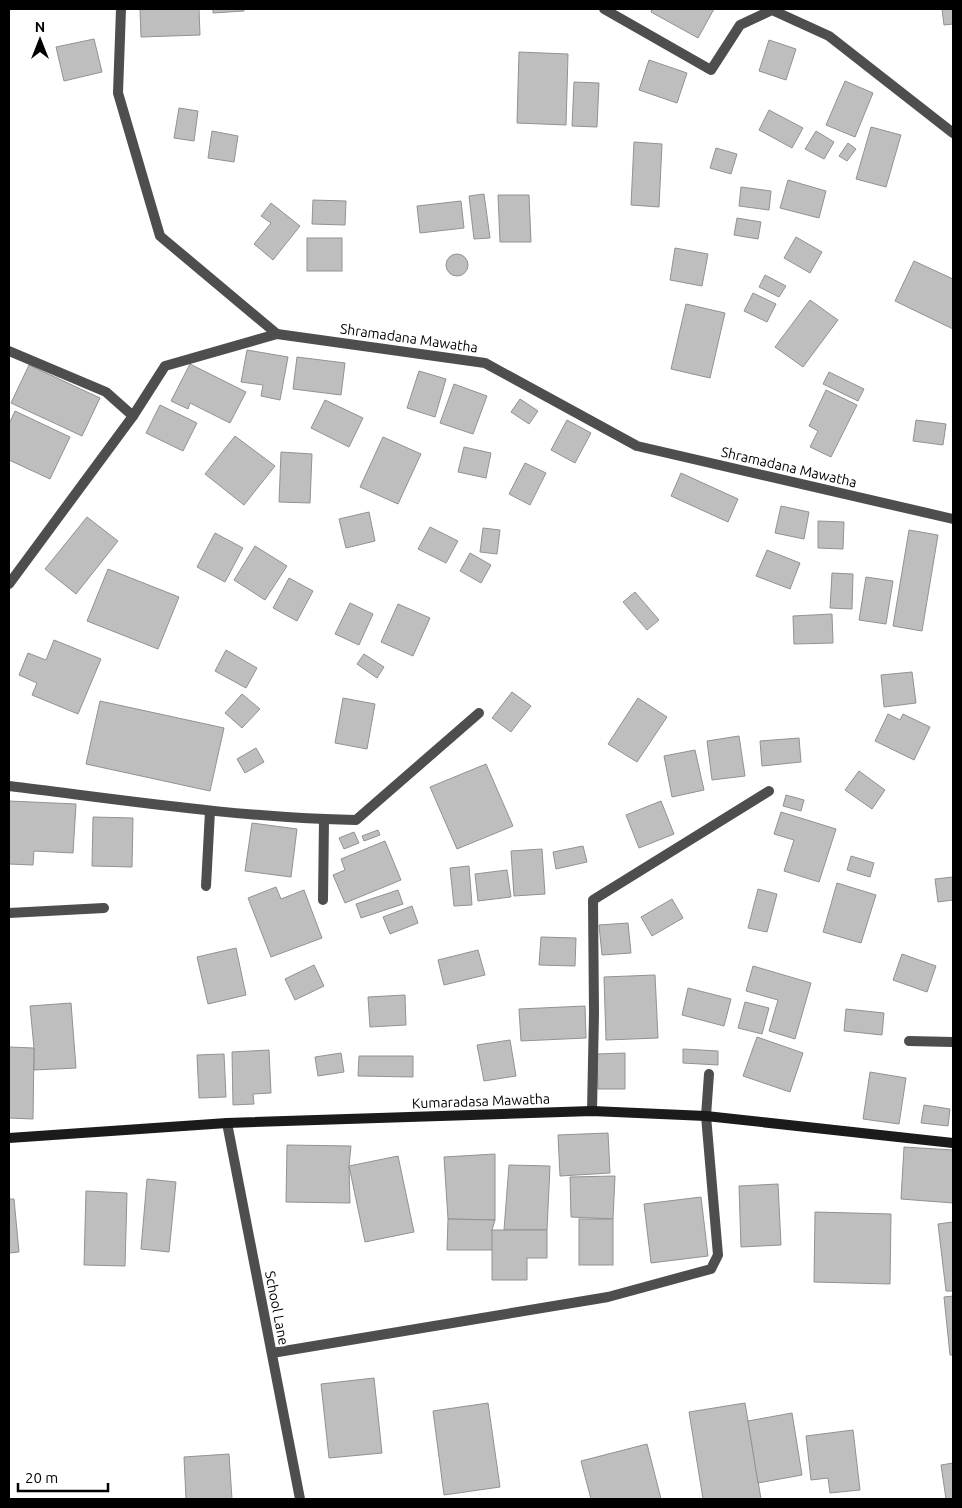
<svg xmlns="http://www.w3.org/2000/svg" width="962" height="1508" font-family="Ubuntu,sans-serif">
	<rect width="100%" height="100%" fill="#fff"/>
	<g fill="#bebebe" stroke="#929292">
		<path d="M140,9H199L200,35L141,37Z"/>
		<path d="M213,9H244V11L213,13Z"/>
		<path d="M652,9H714L698,38L651,12Z"/>
		<path d="M942,9H953V24L944,25Z"/>
		<path d="M94,39L102,72L64,81L56,47Z"/>
		<path d="M769,40L796,49L786,80L759,71Z"/>
		<path d="M519,52L568,54L566,125L517,123Z"/>
		<path d="M649,60L687,73L677,103L639,90Z"/>
		<path d="M845,81L873,93L855,137L826,125Z"/>
		<path d="M574,82L599,83L597,127L572,126Z"/>
		<path d="M179,108L198,111L194,141L174,138Z"/>
		<path d="M769,110L803,128L792,148L759,130Z"/>
		<path d="M871,127L901,135L886,187L856,179Z"/>
		<path d="M212,131L238,136L234,162L208,158Z"/>
		<path d="M816,131L834,142L824,159L805,149Z"/>
		<path d="M634,142L662,144L659,207L631,205Z"/>
		<path d="M848,143L856,149L847,161L839,156Z"/>
		<path d="M716,148L737,154L731,174L710,168Z"/>
		<path d="M788,180L826,191L819,218L780,208Z"/>
		<path d="M741,187L771,191L769,210L739,206Z"/>
		<path d="M484,194L490,238L474,239L469,196Z"/>
		<path d="M498,195H529L531,242H500Z"/>
		<path d="M313,200L346,201L345,225L312,224Z"/>
		<path d="M461,201L464,228L420,233L417,206Z"/>
		<path d="M271,203L300,226L273,260L254,244L271,223L261,216Z"/>
		<path d="M737,218L761,222L758,239L734,235Z"/>
		<path d="M796,237L822,252L810,273L784,258Z"/>
		<rect x="307" y="238" width="35" height="33"/>
		<path d="M675,248L708,254L702,286L670,280Z"/>
		<circle cx="457" cy="265" r="11"/>
		<path d="M914,261L953,279V329L895,301Z"/>
		<path d="M765,275L786,286L779,297L759,287Z"/>
		<path d="M753,293L776,304L767,322L744,311Z"/>
		<path d="M810,300L838,320L803,367L775,347Z"/>
		<path d="M686,304L725,313L710,378L671,369Z"/>
		<path d="M247,350L288,357L280,400L261,396L263,385L241,382Z"/>
		<path d="M297,357L345,363L341,395L293,389Z"/>
		<path d="M190,364L246,392L230,423L190,403L188,409L171,401Z"/>
		<path d="M29,365L100,398L82,436L11,403Z"/>
		<path d="M419,371L446,379L435,417L407,408Z"/>
		<path d="M829,372L864,389L858,401L823,384Z"/>
		<path d="M454,384L487,396L473,434L440,423Z"/>
		<path d="M826,390L857,405L831,457L810,447L818,431L809,426Z"/>
		<path d="M520,399L538,411L529,424L511,412Z"/>
		<path d="M325,400L363,418L349,447L311,428Z"/>
		<path d="M160,405L197,423L183,451L146,433Z"/>
		<path d="M15,411L70,437L50,479L9,460V424Z"/>
		<path d="M567,420L591,433L575,463L551,450Z"/>
		<path d="M916,420L946,424L943,445L913,441Z"/>
		<path d="M235,436L275,466L244,505L205,474Z"/>
		<path d="M383,437L421,454L398,504L360,487Z"/>
		<path d="M464,447L491,453L486,478L458,472Z"/>
		<path d="M281,452L312,454L310,503L279,502Z"/>
		<path d="M525,463L546,473L530,505L509,494Z"/>
		<path d="M681,473L738,499L728,522L671,496Z"/>
		<path d="M781,506L809,512L804,539L775,533Z"/>
		<path d="M369,512L375,541L346,548L339,519Z"/>
		<path d="M87,517L118,541L76,594L45,569Z"/>
		<path d="M818,521L844,522L843,549L818,548Z"/>
		<path d="M430,527L458,541L446,563L418,549Z"/>
		<path d="M483,528L500,530L497,554L480,552Z"/>
		<path d="M909,530L938,535L922,631L893,626Z"/>
		<path d="M215,533L243,548L225,582L197,567Z"/>
		<path d="M255,546L287,566L265,600L234,580Z"/>
		<path d="M767,550L800,563L790,589L756,576Z"/>
		<path d="M470,553L491,565L481,583L460,571Z"/>
		<path d="M108,569L179,597L158,649L87,621Z"/>
		<path d="M832,573L853,574L852,609L830,608Z"/>
		<path d="M866,577L893,581L886,624L859,620Z"/>
		<path d="M289,578L313,591L297,621L273,608Z"/>
		<path d="M635,592L659,620L647,630L623,602Z"/>
		<path d="M350,603L373,614L359,645L335,634Z"/>
		<path d="M398,604L430,618L413,656L381,642Z"/>
		<path d="M832,614L833,643L794,644L793,616Z"/>
		<path d="M54,640L101,659L78,714L32,695L37,683L19,675L28,653L46,660Z"/>
		<path d="M226,650L257,668L246,688L215,671Z"/>
		<path d="M364,654L384,667L377,678L357,664Z"/>
		<path d="M912,672L916,703L884,707L881,675Z"/>
		<path d="M512,692L531,706L511,732L492,718Z"/>
		<path d="M242,694L260,709L242,728L225,713Z"/>
		<path d="M343,698L375,704L367,749L335,743Z"/>
		<path d="M638,698L667,717L637,762L608,744Z"/>
		<path d="M100,701L224,728L210,791L86,764Z"/>
		<path d="M888,714L900,720L903,714L930,727L914,760L875,741Z"/>
		<path d="M739,736L745,776L712,780L707,741Z"/>
		<path d="M799,738L801,762L762,766L760,741Z"/>
		<path d="M256,748L264,762L245,773L237,759Z"/>
		<path d="M695,750L704,790L672,797L664,756Z"/>
		<path d="M486,764L513,826L457,849L430,787Z"/>
		<path d="M859,771L885,790L872,809L845,790Z"/>
		<path d="M786,795L804,800L801,811L783,806Z"/>
		<path d="M9,801L76,804L73,853L34,851L33,865L9,864Z"/>
		<path d="M661,801L674,834L639,848L626,815Z"/>
		<path d="M781,812L836,829L819,882L784,871L794,840L774,834Z"/>
		<path d="M93,817L133,818L132,867L92,866Z"/>
		<path d="M252,823L297,829L291,877L245,871Z"/>
		<path d="M378,830L380,835L364,841L362,836Z"/>
		<path d="M354,832L359,843L344,849L339,838Z"/>
		<path d="M385,841L401,880L345,903L333,875L345,870L341,859Z"/>
		<path d="M583,846L587,862L556,869L553,852Z"/>
		<path d="M542,849L545,894L514,896L511,851Z"/>
		<path d="M851,856L874,863L870,877L847,870Z"/>
		<path d="M469,866L472,905L454,906L450,868Z"/>
		<path d="M507,870L511,897L478,901L475,874Z"/>
		<path d="M953,877V900L938,902L935,879Z"/>
		<path d="M837,883L876,895L861,943L823,932Z"/>
		<path d="M276,887L281,899L304,890L322,938L271,957L248,898Z"/>
		<path d="M758,889L777,894L767,932L748,928Z"/>
		<path d="M398,890L403,904L361,918L356,904Z"/>
		<path d="M672,899L683,918L652,936L641,917Z"/>
		<path d="M412,906L418,923L390,934L383,917Z"/>
		<path d="M628,923L631,953L602,955L599,925Z"/>
		<path d="M541,937L576,938L575,966L539,965Z"/>
		<path d="M236,948L246,995L208,1004L197,957Z"/>
		<path d="M478,950L485,975L444,985L438,960Z"/>
		<path d="M902,954L936,966L927,992L893,980Z"/>
		<path d="M314,965L324,986L295,1000L285,979Z"/>
		<path d="M753,966L811,983L795,1039L769,1031L778,1000L746,991Z"/>
		<path d="M655,975L658,1038L606,1040L604,977Z"/>
		<path d="M688,988L731,999L724,1026L682,1015Z"/>
		<path d="M405,995L406,1025L370,1027L368,997Z"/>
		<path d="M745,1002L769,1008L762,1034L738,1028Z"/>
		<path d="M71,1003L76,1068L34,1070V1048L30,1006Z"/>
		<path d="M585,1006L586,1038L521,1041L519,1009Z"/>
		<path d="M846,1009L884,1013L882,1035L844,1031Z"/>
		<path d="M757,1037L803,1053L790,1092L743,1076Z"/>
		<path d="M510,1040L516,1076L484,1081L477,1045Z"/>
		<path d="M9,1047L34,1048L33,1119L9,1118Z"/>
		<path d="M683,1049L718,1051V1065L683,1063Z"/>
		<path d="M269,1050L271,1093L253,1094L254,1104L233,1105L232,1052Z"/>
		<path d="M341,1053L344,1072L318,1076L315,1057Z"/>
		<path d="M625,1053V1089H598L597,1054Z"/>
		<path d="M224,1054L226,1097L199,1098L197,1055Z"/>
		<path d="M359,1056H413V1077L358,1076Z"/>
		<path d="M870,1072L906,1078L899,1124L863,1119Z"/>
		<path d="M924,1105L950,1109L948,1126L921,1123Z"/>
		<path d="M608,1133L610,1173L560,1176L558,1135Z"/>
		<path d="M287,1145L351,1146L349,1166L350,1203L286,1202Z"/>
		<path d="M904,1147L953,1150V1203L901,1199Z"/>
		<path d="M495,1154V1220L448,1219L444,1157Z"/>
		<path d="M398,1156L414,1232L365,1242L349,1166Z"/>
		<path d="M509,1165L550,1166L547,1230H504Z"/>
		<path d="M615,1176L613,1219L571,1217L570,1177Z"/>
		<path d="M147,1179L176,1182L169,1252L141,1249Z"/>
		<path d="M778,1184L781,1245L741,1247L739,1186Z"/>
		<path d="M86,1191L127,1193L125,1266L84,1265Z"/>
		<path d="M701,1197L708,1256L651,1263L644,1204Z"/>
		<path d="M9,1199H14L19,1252L9,1253Z"/>
		<path d="M815,1212L891,1214L890,1284L814,1282Z"/>
		<path d="M448,1219L495,1220L492,1230L495,1250H447Z"/>
		<rect x="579" y="1219" width="34" height="46"/>
		<path d="M953,1222V1291H946L938,1224Z"/>
		<path d="M492,1230H547V1258H527V1280H492Z"/>
		<path d="M953,1296V1355H950L944,1297Z"/>
		<path d="M374,1378L382,1453L329,1458L321,1384Z"/>
		<path d="M488,1403L500,1487L444,1495L433,1411Z"/>
		<path d="M745,1403L761,1499H703L689,1412Z"/>
		<path d="M792,1413L802,1475L758,1483L748,1421Z"/>
		<path d="M853,1430L860,1490L830,1493L828,1478L811,1480L806,1436Z"/>
		<path d="M647,1444L661,1499H591L581,1461Z"/>
		<path d="M229,1454L232,1499H186L184,1457Z"/>
		<path d="M953,1463V1499H946L941,1465Z"/>
	</g>
	<g fill="none" stroke-linecap="round" stroke-linejoin="round">
		<g stroke="#4e4e4e" stroke-width="10">
			<path d="M121,9L118,93L160,236L277,334"/>
			<path d="M604,9L711,70L740,25L772,10L829,36L953,133"/>
			<path d="M9,351L106,392L133,416"/>
			<path d="M9,584L133,416L165,366L277,334L485,363L637,446L953,519"/>
			<path d="M9,786C124,800 240,818 356,820L479,713"/>
			<path d="M206,886L210,811"/>
			<path d="M323,900L324,819"/>
			<path d="M9,913L104,908"/>
			<path d="M909,1041L953,1042"/>
			<path d="M592,1111L594,1013L593,900L769,791"/>
			<path d="M227,1123L300,1499"/>
			<path d="M272,1353L608,1297L711,1269L718,1255L706,1116L709,1074"/>
		</g>
		<path stroke="#1b1b1b" stroke-width="10" d="M9,1138L227,1123L592,1111L706,1116L953,1143"/>
	</g>
	<g text-anchor="middle" dominant-baseline="central" stroke-width="4.5" stroke-linejoin="round" paint-order="stroke">
		<g font-size="14" fill="#000" stroke="#fff">
			<text transform="translate(409 338) rotate(8)">Shramadana Mawatha</text>
			<text transform="translate(789 467) rotate(13)">Shramadana Mawatha</text>
			<text transform="translate(481 1101) rotate(-2)">Kumaradasa Mawatha</text>
			<text transform="translate(277 1308) rotate(79)">School Lane</text>
		</g>
	</g>
	<rect width="962" height="1508" fill="none" stroke="#000000" stroke-width="20"/>
	<g transform="translate(40 40)" stroke="#ffffff" stroke-width="4" paint-order="stroke">
	<path d="M0-4L9 19L0 12L-9 19Z" fill="#000000"/>
	<text y="-8" font-size="14" font-weight="bold" text-anchor="middle" fill="#000000">N</text>
	</g>
	<path d="M18 1483v8h90v-8" fill="none" stroke="#000000" stroke-width="2.5"/>
	<text x="25" y="1483" font-size="15" fill="#000000" stroke="#ffffff" stroke-width="4" paint-order="stroke">20 m</text>
</svg>
